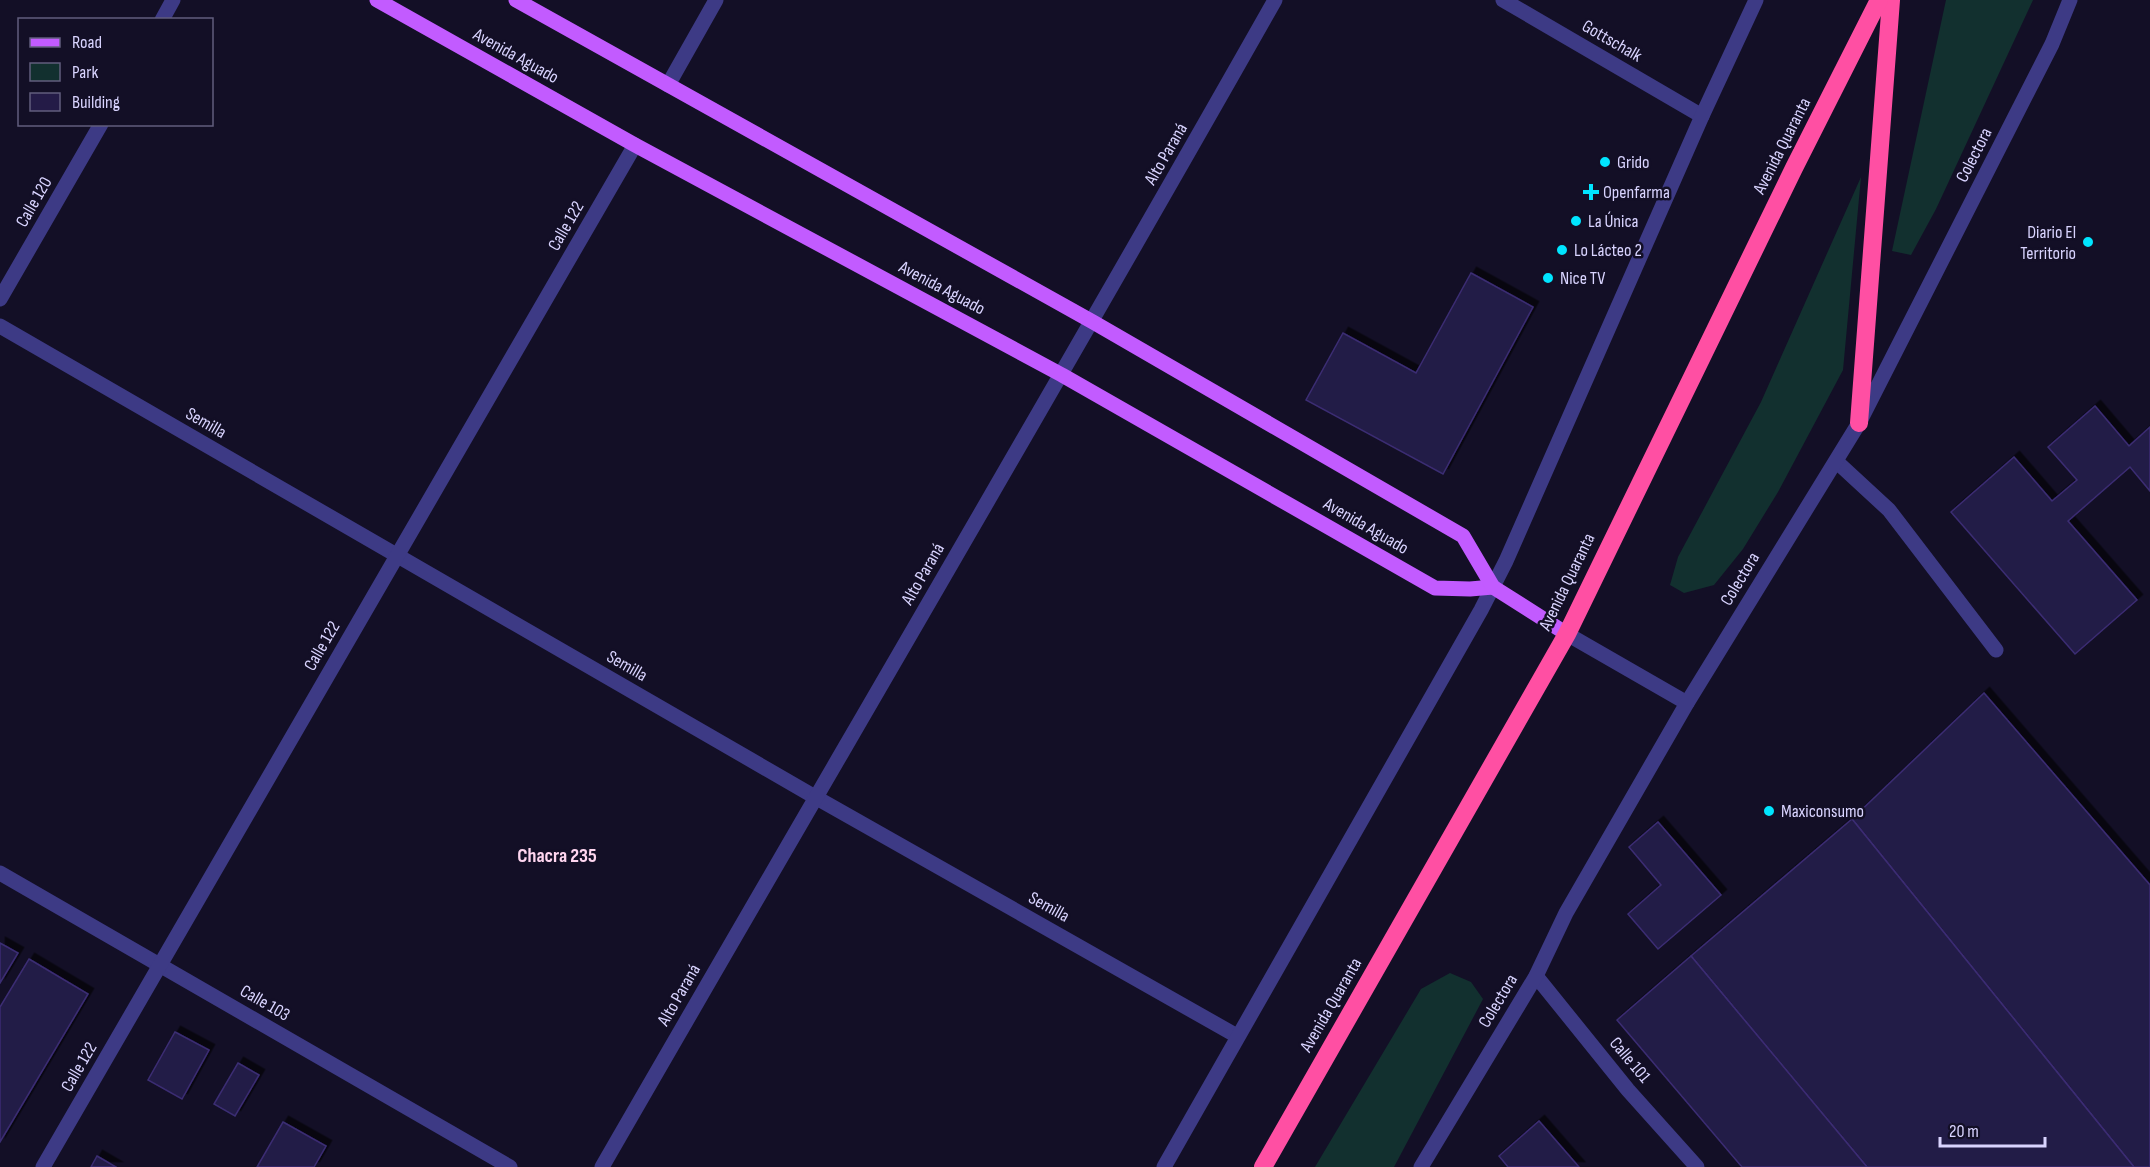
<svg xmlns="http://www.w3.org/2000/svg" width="2150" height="1167" font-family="'Sofia Sans Condensed',sans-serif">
	<defs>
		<filter id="shadow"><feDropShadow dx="5.5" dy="-5.5" stdDeviation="0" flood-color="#0009"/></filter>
	</defs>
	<rect width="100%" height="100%" fill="#130f26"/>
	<g fill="#12302f">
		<path d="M1946,0H2033L1936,209L1911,255L1892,251Z"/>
		<path d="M1861,177L1843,370L1778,492L1743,549L1714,585L1684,593L1670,585L1678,557L1761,402Z"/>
		<path d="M1450,973L1471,982L1483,999L1394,1167H1315L1421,989Z"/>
	</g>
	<g fill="#241b47" stroke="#3b2d73" stroke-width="1.5" filter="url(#shadow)">
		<path d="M1471,273L1533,307L1443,474L1306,400L1343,333L1416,373Z"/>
		<path d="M2095,406L2129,446L2150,427V491L2130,467L2068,521L2137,600L2075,654L1951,512L2014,457L2052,501L2077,480L2048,447Z"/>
		<path d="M1984,693L2150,885V1167H2134L1852,819Z"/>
		<path d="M1852,819L2134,1167H1867L1691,956Z"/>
		<path d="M1658,822L1721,895L1658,949L1628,914L1661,885L1629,847Z"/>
		<path d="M0,943L18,953L0,983Z"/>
		<path d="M1691,956L1867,1167H1742L1617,1020Z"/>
		<path d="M29,959L88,994L0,1142V1007Z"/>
		<path d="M175,1032L209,1050L182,1099L148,1080Z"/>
		<path d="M238,1063L259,1075L235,1116L214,1104Z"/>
		<path d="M1539,1121L1579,1167H1508L1499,1156Z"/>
		<path d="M283,1122L326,1146L314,1167H257Z"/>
		<path d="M97,1156L116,1167H91Z"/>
	</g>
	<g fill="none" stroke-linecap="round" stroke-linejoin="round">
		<g stroke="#3d3a85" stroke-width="15">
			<path d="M1503,0L1702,116"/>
			<path d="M162,20L173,0"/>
			<path d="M668,85L716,0"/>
			<path d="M0,299L101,124"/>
			<path d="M0,326L815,797L1237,1036"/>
			<path d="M1837,462L1889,510L1996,650"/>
			<path d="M1567,634L1687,703"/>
			<path d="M0,873L510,1167"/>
			<path d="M1536,976L1628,1090L1697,1167"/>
			<path d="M43,1167L635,145"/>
			<path d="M602,1167C826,778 1054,391 1275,0"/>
			<path d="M1164,1167L1481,610L1506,561L1702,116L1756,0"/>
			<path d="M1421,1167L1536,976L1566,913L1687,703L1859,423L2052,44L2070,0"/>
		</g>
		<g stroke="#c25bff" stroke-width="15">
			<path d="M377,0L635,145L1062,375L1435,588L1470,589L1493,587"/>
			<path d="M516,0L1093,322L1463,536L1493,587L1567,634"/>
		</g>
		<g stroke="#ff4fa3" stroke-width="18">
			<path d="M1859,423L1891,0"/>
			<path d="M1263,1167L1567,634L1794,168L1879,0"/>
		</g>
	</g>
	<g fill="#00e5ff" stroke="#130f26" stroke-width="2">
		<circle cx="1605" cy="162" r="6"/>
		<path d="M1588 183h6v6h6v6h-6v6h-6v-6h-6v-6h6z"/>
		<circle cx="1576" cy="221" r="6"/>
		<circle cx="2088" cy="242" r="6"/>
		<circle cx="1562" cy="250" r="6"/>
		<circle cx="1548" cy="278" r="6"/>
		<circle cx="1769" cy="811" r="6"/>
	</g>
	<g text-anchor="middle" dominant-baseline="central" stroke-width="5" stroke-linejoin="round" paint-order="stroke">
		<g font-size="18" fill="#d9d4ff" stroke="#130f26">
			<text transform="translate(1612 41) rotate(30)">Gottschalk</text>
			<text transform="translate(516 56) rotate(29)">Avenida Aguado</text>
			<text transform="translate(1782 146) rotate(-63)">Avenida Quaranta</text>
			<text transform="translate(1166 154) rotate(-60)">Alto Paraná</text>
			<text transform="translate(1974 155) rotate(-63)">Colectora</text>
			<text transform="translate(34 202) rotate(-60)">Calle 120</text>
			<text transform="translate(566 226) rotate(-60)">Calle 122</text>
			<text transform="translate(942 288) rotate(28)">Avenida Aguado</text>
			<text transform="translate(206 423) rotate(30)">Semilla</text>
			<text transform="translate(1366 526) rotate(30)">Avenida Aguado</text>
			<text transform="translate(923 574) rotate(-60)">Alto Paraná</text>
			<text transform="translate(1740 579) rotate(-59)">Colectora</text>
			<text transform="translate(1567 582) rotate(-64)">Avenida Quaranta</text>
			<text transform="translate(322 646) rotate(-60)">Calle 122</text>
			<text transform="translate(627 666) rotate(30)">Semilla</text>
			<text transform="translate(1049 907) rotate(29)">Semilla</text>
			<text transform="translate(679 995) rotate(-60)">Alto Paraná</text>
			<text transform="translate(1498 1001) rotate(-59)">Colectora</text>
			<text transform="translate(265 1003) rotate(30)">Calle 103</text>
			<text transform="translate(1331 1005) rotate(-60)">Avenida Quaranta</text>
			<text transform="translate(1630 1060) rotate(50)">Calle 101</text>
			<text transform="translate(79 1067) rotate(-60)">Calle 122</text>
		</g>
		<g font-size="18" fill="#d9d4ff" stroke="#130f26" text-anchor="start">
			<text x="1617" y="162">Grido</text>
			<text x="1603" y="192">Openfarma</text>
			<text x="1588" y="221">La Única</text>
			<text x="2076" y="232" text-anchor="end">Diario El<tspan x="2076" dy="21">Territorio</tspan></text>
			<text x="1574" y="250">Lo Lácteo 2</text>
			<text x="1560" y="278">Nice TV</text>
			<text x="1781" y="811">Maxiconsumo</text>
		</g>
		<g font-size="20" font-weight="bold" fill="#ffd6f0" stroke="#130f26">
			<text x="557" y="856">Chacra 235</text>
		</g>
	</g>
	<rect x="18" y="18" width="195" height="108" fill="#130f26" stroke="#625e7d" stroke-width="1.5"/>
	<rect x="30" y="38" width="30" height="9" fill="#c25bff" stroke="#625e7d" stroke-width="1.5"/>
	<text x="72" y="48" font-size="18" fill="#d9d4ff">Road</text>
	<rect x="30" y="63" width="30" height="18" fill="#12302f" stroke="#625e7d" stroke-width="1.5"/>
	<text x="72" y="78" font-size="18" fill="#d9d4ff">Park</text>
	<rect x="30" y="93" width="30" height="18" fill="#241b47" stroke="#625e7d" stroke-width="1.5"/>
	<text x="72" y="108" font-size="18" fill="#d9d4ff">Building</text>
	<path d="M1940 1137v9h105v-9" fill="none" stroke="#d9d4ff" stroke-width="3"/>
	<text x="1949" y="1137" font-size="18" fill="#d9d4ff" stroke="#130f26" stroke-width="4.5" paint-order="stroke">20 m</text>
</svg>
